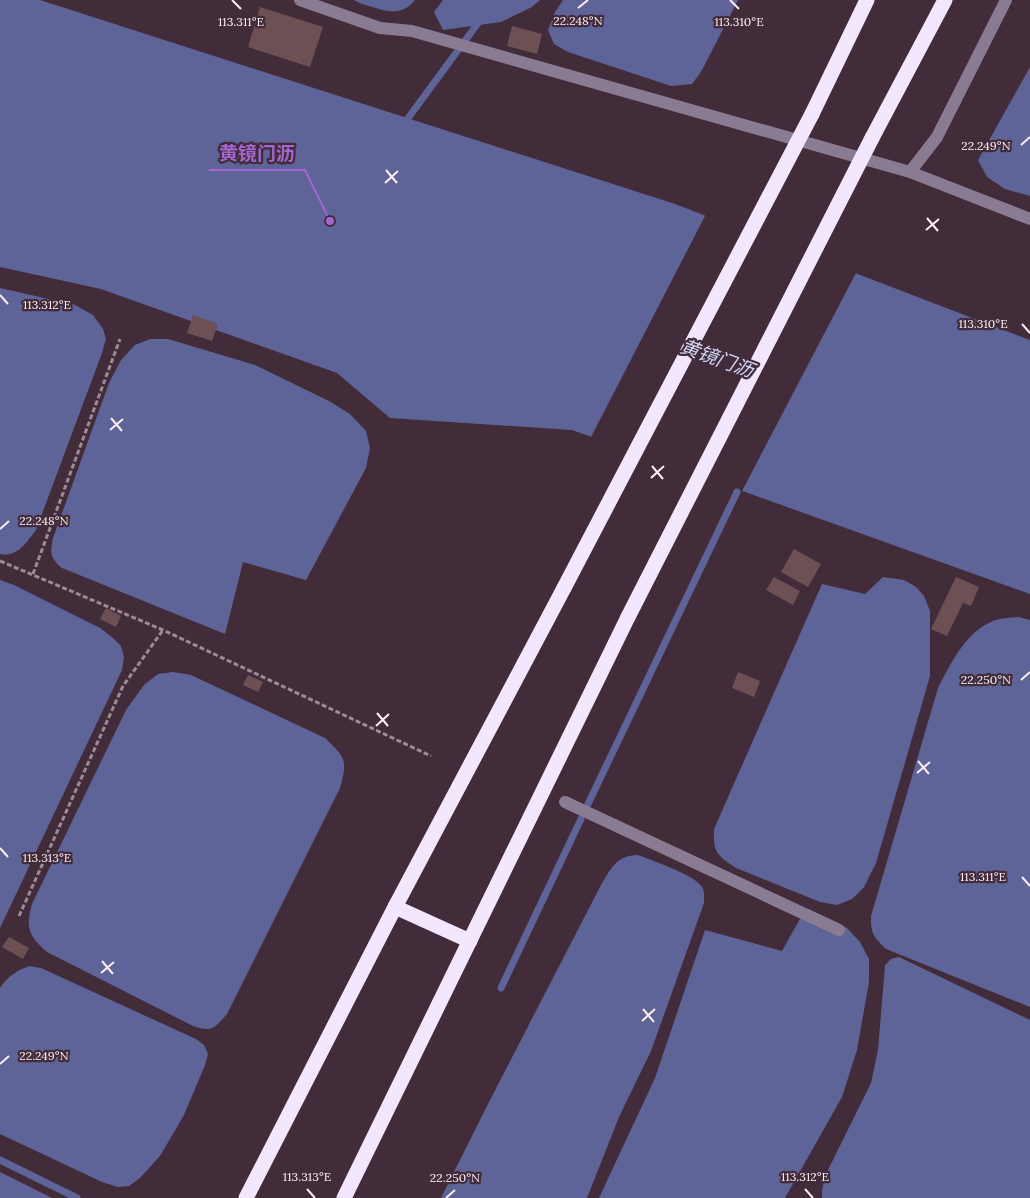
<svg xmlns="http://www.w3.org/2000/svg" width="1030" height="1198" font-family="Lora,'Noto Sans SC',serif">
	<rect width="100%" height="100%" fill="#422c3a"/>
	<g fill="#5e6398">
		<path d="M0,0H40L675,204L1030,340V594L572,430L390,418L337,373L101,289L0,267Z"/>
		<path d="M354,0H415C404,14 391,13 376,8C368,6 361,4 354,0Z"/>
		<path d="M443,0H540L532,7L501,22L443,30L434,12Z"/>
		<path d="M563,0H738L701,72L692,84L671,86L568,52L554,44L548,30L555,12Z"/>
		<path d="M1030,67V196L1005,189L987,177L978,160Z"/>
		<path d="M0,288L75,305L93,315L103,329L106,339L102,353L36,530C27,542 17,558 0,554Z"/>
		<path d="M150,339H168L255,365L329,401L350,414L366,431L370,448L366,468L306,580L243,562L225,634L62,568C50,558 50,553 53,538L109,383L121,360L135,345Z"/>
		<path d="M883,577L904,580L916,587L924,596L930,611V676L876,863L864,887L852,899L837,905L820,902L736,868C717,855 713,853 714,829L822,584L865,594Z"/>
		<path d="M0,580L14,585L100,628L113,638L121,646L124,657L122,670L0,928Z"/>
		<path d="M1019,617L1030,620V1007L886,949C873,936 871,935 871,916L938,688C950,665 965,633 991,622C999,618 1010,618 1019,617Z"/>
		<path d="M173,672L191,675L325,738C345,757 348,760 340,788L227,1014C214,1029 212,1032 193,1026L47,952C29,936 25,928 32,904L126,710L144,685L158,674Z"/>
		<path d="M638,855C653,861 695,875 702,887C705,892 704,898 704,903L651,1051L619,1117L587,1198H441L490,1100L601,885C612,867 616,856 638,855Z"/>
		<path d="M806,908L828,918L847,928L860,942L869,959V982L857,1050L842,1097L785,1198H599L655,1078L705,930L782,951Z"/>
		<path d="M899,957L1030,1020V1198H822V1190L826,1174L871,1083L878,1050L885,965L891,959Z"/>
		<path d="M29,966L41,968L196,1039L204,1045L208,1054L205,1065L184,1115L160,1156L140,1178L129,1186L118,1187L102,1182L0,1134V988C8,976 16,971 29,966Z"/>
		<path d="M0,1172L52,1198H0Z"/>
	</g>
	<path fill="#422c3a" d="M706,214L857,271L741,493L590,439Z"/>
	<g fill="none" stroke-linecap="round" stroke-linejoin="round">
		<g stroke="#5e6398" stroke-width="7">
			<path d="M403,125L481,19"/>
			<path d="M588,804L737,492"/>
			<path d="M501,988L581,819"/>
			<path d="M0,1160L77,1198"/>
		</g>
	</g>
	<g fill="#6d5053">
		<path d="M260,7L323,27L310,67L248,47Z"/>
		<path d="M512,26L542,34L537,54L507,46Z"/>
		<path d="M193,315L218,324L212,341L187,333Z"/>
		<path d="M794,549L821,564L808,587L781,572Z"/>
		<path d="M774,577L800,591L793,605L766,590Z"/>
		<path d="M956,577L979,587L971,606L963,603L947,636L931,629Z"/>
		<path d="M106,608L121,616L116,627L100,619Z"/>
		<path d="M738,672L760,681L754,697L732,688Z"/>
		<path d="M248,675L263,682L258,692L243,685Z"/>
		<path d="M9,937L29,948L23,959L2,947Z"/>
	</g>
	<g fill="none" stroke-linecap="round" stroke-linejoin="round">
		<g stroke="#9c8a95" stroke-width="3" stroke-dasharray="5 2.5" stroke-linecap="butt">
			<path d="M0,561L163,630L431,756"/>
			<path d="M33,574L120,339"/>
			<path d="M19,916L123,686L163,630"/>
		</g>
		<g stroke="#887b92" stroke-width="12">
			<path d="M300,0L380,28L412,31L910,172"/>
			<path d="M1006,0L937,137L910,172L1030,219"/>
			<path d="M565,802L839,930"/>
		</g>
		<g stroke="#f3e7fe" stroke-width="15">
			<path d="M812,114L867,0"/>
			<path d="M872,138L945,0"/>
			<path d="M395,907L470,941"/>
			<path d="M246,1198L395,907L564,588"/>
			<path d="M344,1198L628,617"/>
		</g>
		<g stroke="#f3e7fe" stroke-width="15">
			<path d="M564,588L812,114"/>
			<path d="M628,617L872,138"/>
		</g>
	</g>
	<path fill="none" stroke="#fcedf6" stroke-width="2" d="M232,0L241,9M730,0L739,9M578,8L588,0M1021,145L1030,137M386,170L397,183M385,183L398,171M927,218L938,231M926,230L939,219M0,295L8,304M1022,324L1030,333M111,418L122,431M110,430L123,419M652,466L663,479M651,478L664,466M0,529L9,521M1021,680L1030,672M377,713L388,726M376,726L389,714M918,761L929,774M917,773L930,762M0,848L8,857M1022,877L1030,886M102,961L113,974M101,973L114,962M643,1009L654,1022M642,1021L655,1009M0,1064L9,1056M307,1189L315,1198M805,1189L813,1198M446,1198L455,1190"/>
	<g text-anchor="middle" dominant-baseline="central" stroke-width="4.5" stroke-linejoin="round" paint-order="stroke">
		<g font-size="19" font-style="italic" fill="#d0d5f6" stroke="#422c3a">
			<text transform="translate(717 358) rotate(20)">黄镜门沥</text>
		</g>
	</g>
	<g font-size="12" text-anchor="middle" fill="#fcedf6" stroke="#422c3a" stroke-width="4.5" stroke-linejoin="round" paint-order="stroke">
		<text x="578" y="25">22.248°N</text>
		<text x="241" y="26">113.311°E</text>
		<text x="739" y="26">113.310°E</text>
		<text x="986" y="150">22.249°N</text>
		<text x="47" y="309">113.312°E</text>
		<text x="983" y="328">113.310°E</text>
		<text x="44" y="525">22.248°N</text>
		<text x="986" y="684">22.250°N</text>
		<text x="47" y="862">113.313°E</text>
		<text x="983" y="881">113.311°E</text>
		<text x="44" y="1060">22.249°N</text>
		<text x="307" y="1181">113.313°E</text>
		<text x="805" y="1181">113.312°E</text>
		<text x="455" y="1182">22.250°N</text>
	</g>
	<path fill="none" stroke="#a266d0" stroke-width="2" d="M330 221L305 170H209"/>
	<circle fill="#a266d0" stroke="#422c3a" stroke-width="2" cx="330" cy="221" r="5"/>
	<g font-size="19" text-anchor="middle" font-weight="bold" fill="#a266d0" stroke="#422c3a" stroke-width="4.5" stroke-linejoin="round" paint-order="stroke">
		<text x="257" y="160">黄镜门沥</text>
	</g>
</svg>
